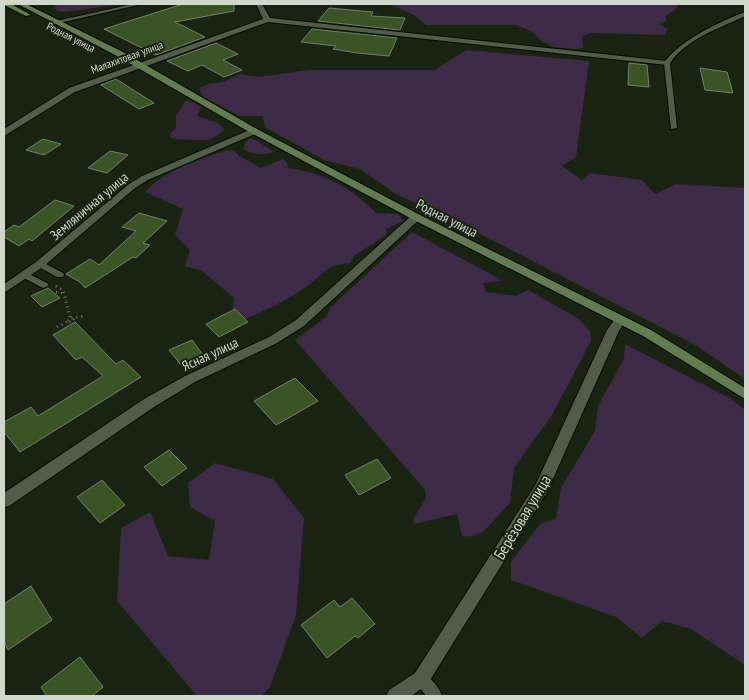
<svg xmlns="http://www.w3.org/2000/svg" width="749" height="700" font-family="'PT Sans Narrow',sans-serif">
	<rect width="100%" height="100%" fill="#192311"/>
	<g fill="#3d2a46">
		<path d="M58,4H122L64,12L58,11L54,8Z"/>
		<path d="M389,4H679L674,11L665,16L667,21L659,24L668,29L665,35L590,33L582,37L583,48L576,49L553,47L540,40L534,33L517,25H426L414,15Z"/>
		<path d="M467,50L589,61L576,157L562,166L582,180L590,173L642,180L655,194L676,184L745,188V379L697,346L459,223L396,194L360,169L324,160L265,127L263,116H239L202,96L199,88L208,84L223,82L240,74L259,77L309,70H434Z"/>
		<path d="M187,101L193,102L201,107L197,116L218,123L225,129C220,133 214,138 208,140C204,141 174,139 171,138L170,134L176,128V114L181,109L184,102Z"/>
		<path d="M250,139L256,140L274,152C266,156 251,154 243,149L246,141Z"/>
		<path d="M226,150L235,151L239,156L261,168L283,159L287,163L288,168C326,174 349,186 376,213L398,214L403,221L386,229V235L354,256L350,263C326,265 327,271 310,284C290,299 265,311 242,320L232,312L234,298L202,271L185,266L190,250L175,235L183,209L145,192C165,170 199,160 226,150Z"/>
		<path d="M412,232L498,278L501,281L483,283L486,292L516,296L528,290L579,319L590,331L591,341L552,415L514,468L510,503L483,532L470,537L462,536L457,514L414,524L413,519L426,498L425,490L295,340L326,317L331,307Z"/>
		<path d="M625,344L731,399L745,410V665L691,629L662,621L642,638L616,617L511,580V562L540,524L556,518L561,488L595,431L598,406L624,359Z"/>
		<path d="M215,463L273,479L304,518L296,615L270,687L261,696H197L117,601L121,528L150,512L168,556L209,560L215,521L190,507L188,483Z"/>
	</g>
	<g fill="#3b5425" stroke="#74806b">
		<path d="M183,4H234V11L175,22L205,37L156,55L104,29Z"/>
		<path d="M329,8L373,12L371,16L405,18L400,30L318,21Z"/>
		<path d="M312,29L397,38L389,56L357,53L333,49L336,46L301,42Z"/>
		<path d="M216,43L238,54L223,60L242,70L224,77L202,65L188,71L167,61Z"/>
		<path d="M629,63L647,65L649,87L628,85Z"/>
		<path d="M700,68L727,72L733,93L705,90Z"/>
		<path d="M116,79L154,103L139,109L101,85Z"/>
		<path d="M43,139L61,144L44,155L26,150Z"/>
		<path d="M110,151L128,155L107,173L88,168Z"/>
		<path d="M55,200L74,206L32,241L29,239L19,246L4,237V232L14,225L19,227Z"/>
		<path d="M139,213L167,221L143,243L150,245L136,258L133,257L85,288L80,282L66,274L90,259L99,265L136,231L122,227Z"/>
		<path d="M48,288L60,298L42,307L31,296Z"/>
		<path d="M235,309L248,322L219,337L206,324Z"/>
		<path d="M75,322L116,364L123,360L141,377L20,452L4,432V422L31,407L38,416L103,376L82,357L76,360L53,335Z"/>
		<path d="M192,340L203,355L181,365L169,350Z"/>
		<path d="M295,378L318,401L276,425L254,401Z"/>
		<path d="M169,450L187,468L162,486L144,467Z"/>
		<path d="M377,459L391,478L359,495L345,475Z"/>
		<path d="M102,480L125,505L100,523L77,497Z"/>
		<path d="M31,586L52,620L8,650L4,641V604Z"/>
		<path d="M352,598L375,624L358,638L355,636L327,658L301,625L334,600L340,607Z"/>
		<path d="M80,657L103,687L92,696H47L41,687Z"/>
	</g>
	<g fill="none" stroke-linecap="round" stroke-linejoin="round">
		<defs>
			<g id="lane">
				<path d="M133,4H142L55,24L52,22Z"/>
				<path d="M745,12V16C720,28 686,39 670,63L677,128L671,129L664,63C680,40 719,22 745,12Z"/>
				<path d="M40,261L63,273L64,275L63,277H57L37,266L36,264L37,262Z"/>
				<path d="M25,272L47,283L49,285L44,288L41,287L22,277L21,275L22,273Z"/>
				<path d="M421,672C430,676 439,687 442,696H426L414,679L416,674Z"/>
			</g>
			<g id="street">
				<path d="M256,4H262L270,18L667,61L671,63L667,65L268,22L75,92L4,136V129L69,88L263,19Z"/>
				<path d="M254,128L257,129V133L148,180L135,188L44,266L4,293V284L36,262L129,184L142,176Z"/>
				<path d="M416,214L421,217L420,219L304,326L277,343L195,382L154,407L9,506L4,507V493L144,399L185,376L269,337L296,320L412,215Z"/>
				<path d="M621,315L627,319L619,331L547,492L427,685L411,696H386L389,690L415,673L536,484L607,330L617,316Z"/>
			</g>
			<g id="secondary">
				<path d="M4,4H11L31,15L26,16L4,5Z"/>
				<path d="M18,4H26L123,52L257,129L420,215L651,330L745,388V399L643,336L412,219L251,133L117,56Z"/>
			</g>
		</defs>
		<use href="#lane" stroke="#050c01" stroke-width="2"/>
		<use href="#street" stroke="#050c01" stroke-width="2"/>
		<use href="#secondary" stroke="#050c01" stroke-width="2"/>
		<g stroke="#6e7667" stroke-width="3" stroke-dasharray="1 4" stroke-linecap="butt">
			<path d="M56,286L63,290L70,318"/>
			<path d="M56,292L64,294"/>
			<path d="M74,319L72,322H67L70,318L86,316"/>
			<path d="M57,327L67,322"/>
		</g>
		<use href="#lane" fill="#515d49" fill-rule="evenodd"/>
		<use href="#street" fill="#515d49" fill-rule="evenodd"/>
		<use href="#secondary" fill="#637b50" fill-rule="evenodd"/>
	</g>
	<g text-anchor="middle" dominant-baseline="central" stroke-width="4" stroke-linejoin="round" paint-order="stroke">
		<g font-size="11" fill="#d0d7cb" stroke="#192311">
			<text transform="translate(71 37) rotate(27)">Родная улица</text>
			<text transform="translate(127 57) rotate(-20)">Малахитовая улица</text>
		</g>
		<g font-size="14" fill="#d0d7cb" stroke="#192311">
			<text transform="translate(89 206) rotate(-40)">Земляничная улица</text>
			<text transform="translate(447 218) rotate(27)">Родная улица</text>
			<text transform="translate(210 354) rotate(-25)">Ясная улица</text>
		</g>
		<g font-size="16" fill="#d0d7cb" stroke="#192311">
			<text transform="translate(522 517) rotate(-59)">Берёзовая улица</text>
		</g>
	</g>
	<rect width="749" height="700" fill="none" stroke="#d0d7cb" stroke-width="10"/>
</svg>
